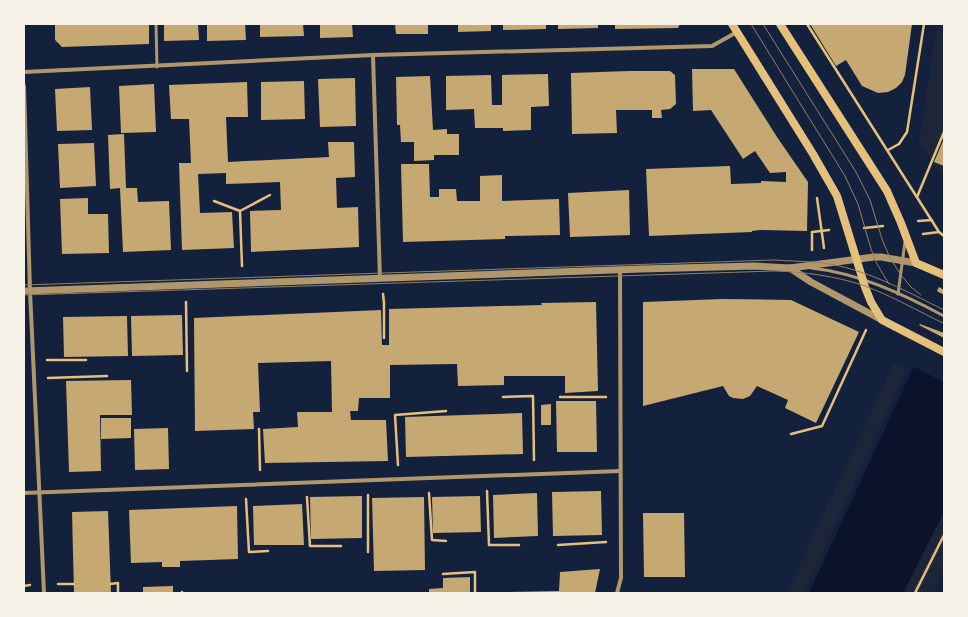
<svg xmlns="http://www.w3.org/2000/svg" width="968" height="617" font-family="Inter,sans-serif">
	<rect width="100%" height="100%" fill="#14213d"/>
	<g fill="#1d2539">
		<path d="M937,24H944V176L933,163L919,143Z"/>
		<path d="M893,364L907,368L804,593H787C821,516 859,441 893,364Z"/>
		<path d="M944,512V572L933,593H903Z"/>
	</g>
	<path fill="#0b132b" d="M944,306V512L903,593H809L910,374Z"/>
	<path fill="#14213d" d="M944,304V382L912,366L942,305Z"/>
	<g fill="#c6a872">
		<path d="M55,24H149V44L62,47L55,40Z"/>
		<path d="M164,24H198L199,40L164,41Z"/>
		<path d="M207,24H245L246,40L207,41Z"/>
		<path d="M260,24H303L304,36L260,37Z"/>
		<path d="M320,24H352L353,37L320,38Z"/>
		<path d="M395,24H428V34H396Z"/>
		<path d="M458,24H491V31L458,32Z"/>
		<path d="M503,24H546V29L503,30Z"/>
		<path d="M558,24H598V28L558,29Z"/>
		<path d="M615,24H680L678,28L615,29Z"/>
		<path d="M810,24H912L905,75L902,82L896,88L888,92L878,93L862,86L846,60L836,66Z"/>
		<path d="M692,69H734L777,137L808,182L807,231L760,230L752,231V232L649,236L646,169L730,166L731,184L761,183V181L786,182V172L770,173L755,151L743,159L711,110L693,111Z"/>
		<path d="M629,71H670L675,75L676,104L670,109L661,110L662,118H652V110H616L617,133L572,134L571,73Z"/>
		<path d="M548,74L549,106L531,107V130L503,131V128H475L474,109L446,110V76L491,75L492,105H502V75Z"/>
		<path d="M430,76L433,130L447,129V134H459V155H434V160L414,161V142H401L400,125H397L396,77Z"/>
		<path d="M355,78L356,126L320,127L318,79Z"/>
		<path d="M304,81L305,119L261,120V82Z"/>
		<path d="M247,82L248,117H226L228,162L329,157L328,142H354L355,177L336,178L337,208L358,207L359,247L251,252L250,211L281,210L280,182L226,184V173L198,174L200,213L232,212L234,248L182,250L179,163H191L189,119H171L169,85Z"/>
		<path d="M154,84L156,132L121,133L119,86Z"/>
		<path d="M90,87L92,130L57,131L55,89Z"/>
		<path d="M124,134L126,188H137L138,202L169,201L171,250L123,252L120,188L110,189L108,135Z"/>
		<path d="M944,139V166L934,162Z"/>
		<path d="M94,143L96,186L60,188L58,144Z"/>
		<path d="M401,164H429L430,197H439V189H456L457,201H480V176L502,175V201L559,199L560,235L505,236V239L403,242Z"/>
		<path d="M629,190L630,235L570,237L568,193Z"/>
		<path d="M88,198V214H108L109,253L62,254L60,199Z"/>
		<path d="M939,287L944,290V295L937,291Z"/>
		<path d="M723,299L791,300L859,332L816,423L785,408L788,400L757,386L750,396L743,399L733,398L729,396L723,386L643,406V302Z"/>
		<path d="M596,302L598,391L565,393V376H504V385L458,386L457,364L390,365V398H359L358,411H350L351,420H386L388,461L265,463L263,429L298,427L297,412H332L331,361L258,363L260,412H253L254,429L195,431L194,318L381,310L382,345H389V309L542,305L541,303Z"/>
		<path d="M182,315L183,355L132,356L131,316Z"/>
		<path d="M127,316L128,356L64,357L63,317Z"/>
		<path d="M920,324L944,333V338L919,325Z"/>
		<path d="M131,380L132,415H100L101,471L69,472L66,381Z"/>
		<path d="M556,401H596L597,452H557Z"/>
		<path d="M551,404V425H541V405Z"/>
		<path d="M522,413L523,454L406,457L405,417Z"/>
		<path d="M101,418H131V438L101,439Z"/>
		<path d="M168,428L169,469L135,470L134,429Z"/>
		<path d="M601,491L602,535L553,536L552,492Z"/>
		<path d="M537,493L538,536L494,538L493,495Z"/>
		<path d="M362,496V538L311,539L310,497Z"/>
		<path d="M480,496L481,532L433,533L432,497Z"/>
		<path d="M424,497L425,570L374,571L372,498Z"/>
		<path d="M302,504L304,545H254L253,506Z"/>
		<path d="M237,506L238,559L180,561V567H162V562L131,563L129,510Z"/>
		<path d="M108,511L111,593H74L72,512Z"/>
		<path d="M643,513H684L685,577H644Z"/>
		<path d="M600,569L595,593H508V592L559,591L560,572Z"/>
		<path d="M470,577V593H429V589L443,588V578Z"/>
		<path d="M173,586V593H143V587Z"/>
	</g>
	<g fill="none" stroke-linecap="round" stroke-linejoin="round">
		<g stroke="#e5c07b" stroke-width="2.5">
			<path d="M807,24L939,232L944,236"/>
			<path d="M888,150L899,144L907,132L924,24"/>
			<path d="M917,197L944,132"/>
			<path d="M817,198L824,248"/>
			<path d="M214,201L240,211L242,266"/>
			<path d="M240,211L270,195"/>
			<path d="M918,221L932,220"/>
			<path d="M864,228L883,226"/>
			<path d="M923,234L939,232"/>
			<path d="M812,250V232L829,230"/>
			<path d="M383,294L384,303V338"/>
			<path d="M186,302L187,371"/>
			<path d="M47,360H86"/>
			<path d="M48,378L107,376"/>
			<path d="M503,397L533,396L534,460"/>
			<path d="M560,397H606"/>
			<path d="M259,429L260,470"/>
			<path d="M791,434L822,426L866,330"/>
			<path d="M398,465L395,415L446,411"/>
			<path d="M487,491L489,545H519"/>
			<path d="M429,493L432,540L446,541"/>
			<path d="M368,495V552"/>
			<path d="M307,497L310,546H341"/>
			<path d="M246,499L249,552L268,551"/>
			<path d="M558,545L606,542"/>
			<path d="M443,574L475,572V593"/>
			<path d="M58,584H74"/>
			<path d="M110,584L118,583V593"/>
			<path d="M24,586L30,585"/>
			<path d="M182,592V593"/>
			<path d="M915,593L944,535"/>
		</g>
		<g stroke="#b1986c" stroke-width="3">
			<path d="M156,24L157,67"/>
			<path d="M811,268C858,273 903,294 944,316"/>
			<path d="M898,294L905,242"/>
		</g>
		<g stroke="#b1986c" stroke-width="4">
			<path d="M373,55L380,279"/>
			<path d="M24,72L373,55L712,46L737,32"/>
			<path d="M24,86L30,291L44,593"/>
			<path d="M24,493L620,471"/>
			<path d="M617,593L621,578L620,270"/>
		</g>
		<g stroke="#b1986c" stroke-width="7">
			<path d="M790,268L811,282L882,320"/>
			<path d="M24,291L641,269L755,266L790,268L874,257H881L916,263"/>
		</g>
		<g stroke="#e5c07b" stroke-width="8">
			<path d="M732,24L813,154L837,196L865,287L871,302L882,320L944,352"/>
			<path d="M780,24L887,191L901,223L916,263L944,275"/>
		</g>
		<g stroke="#918062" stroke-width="1">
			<path d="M751,24L845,176L858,204L871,249L877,264L889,284"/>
			<path d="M763,24L856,172L870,200L882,239L890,258L901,275L911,287L921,295"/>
			<path d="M24,285L774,260C787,261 799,261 811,262C857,264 904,290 944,310"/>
			<path d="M24,295L774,271C805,272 836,276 865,286C892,296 918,311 943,323"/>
		</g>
	</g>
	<rect width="968" height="617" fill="none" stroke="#f6f1e7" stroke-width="50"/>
</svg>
